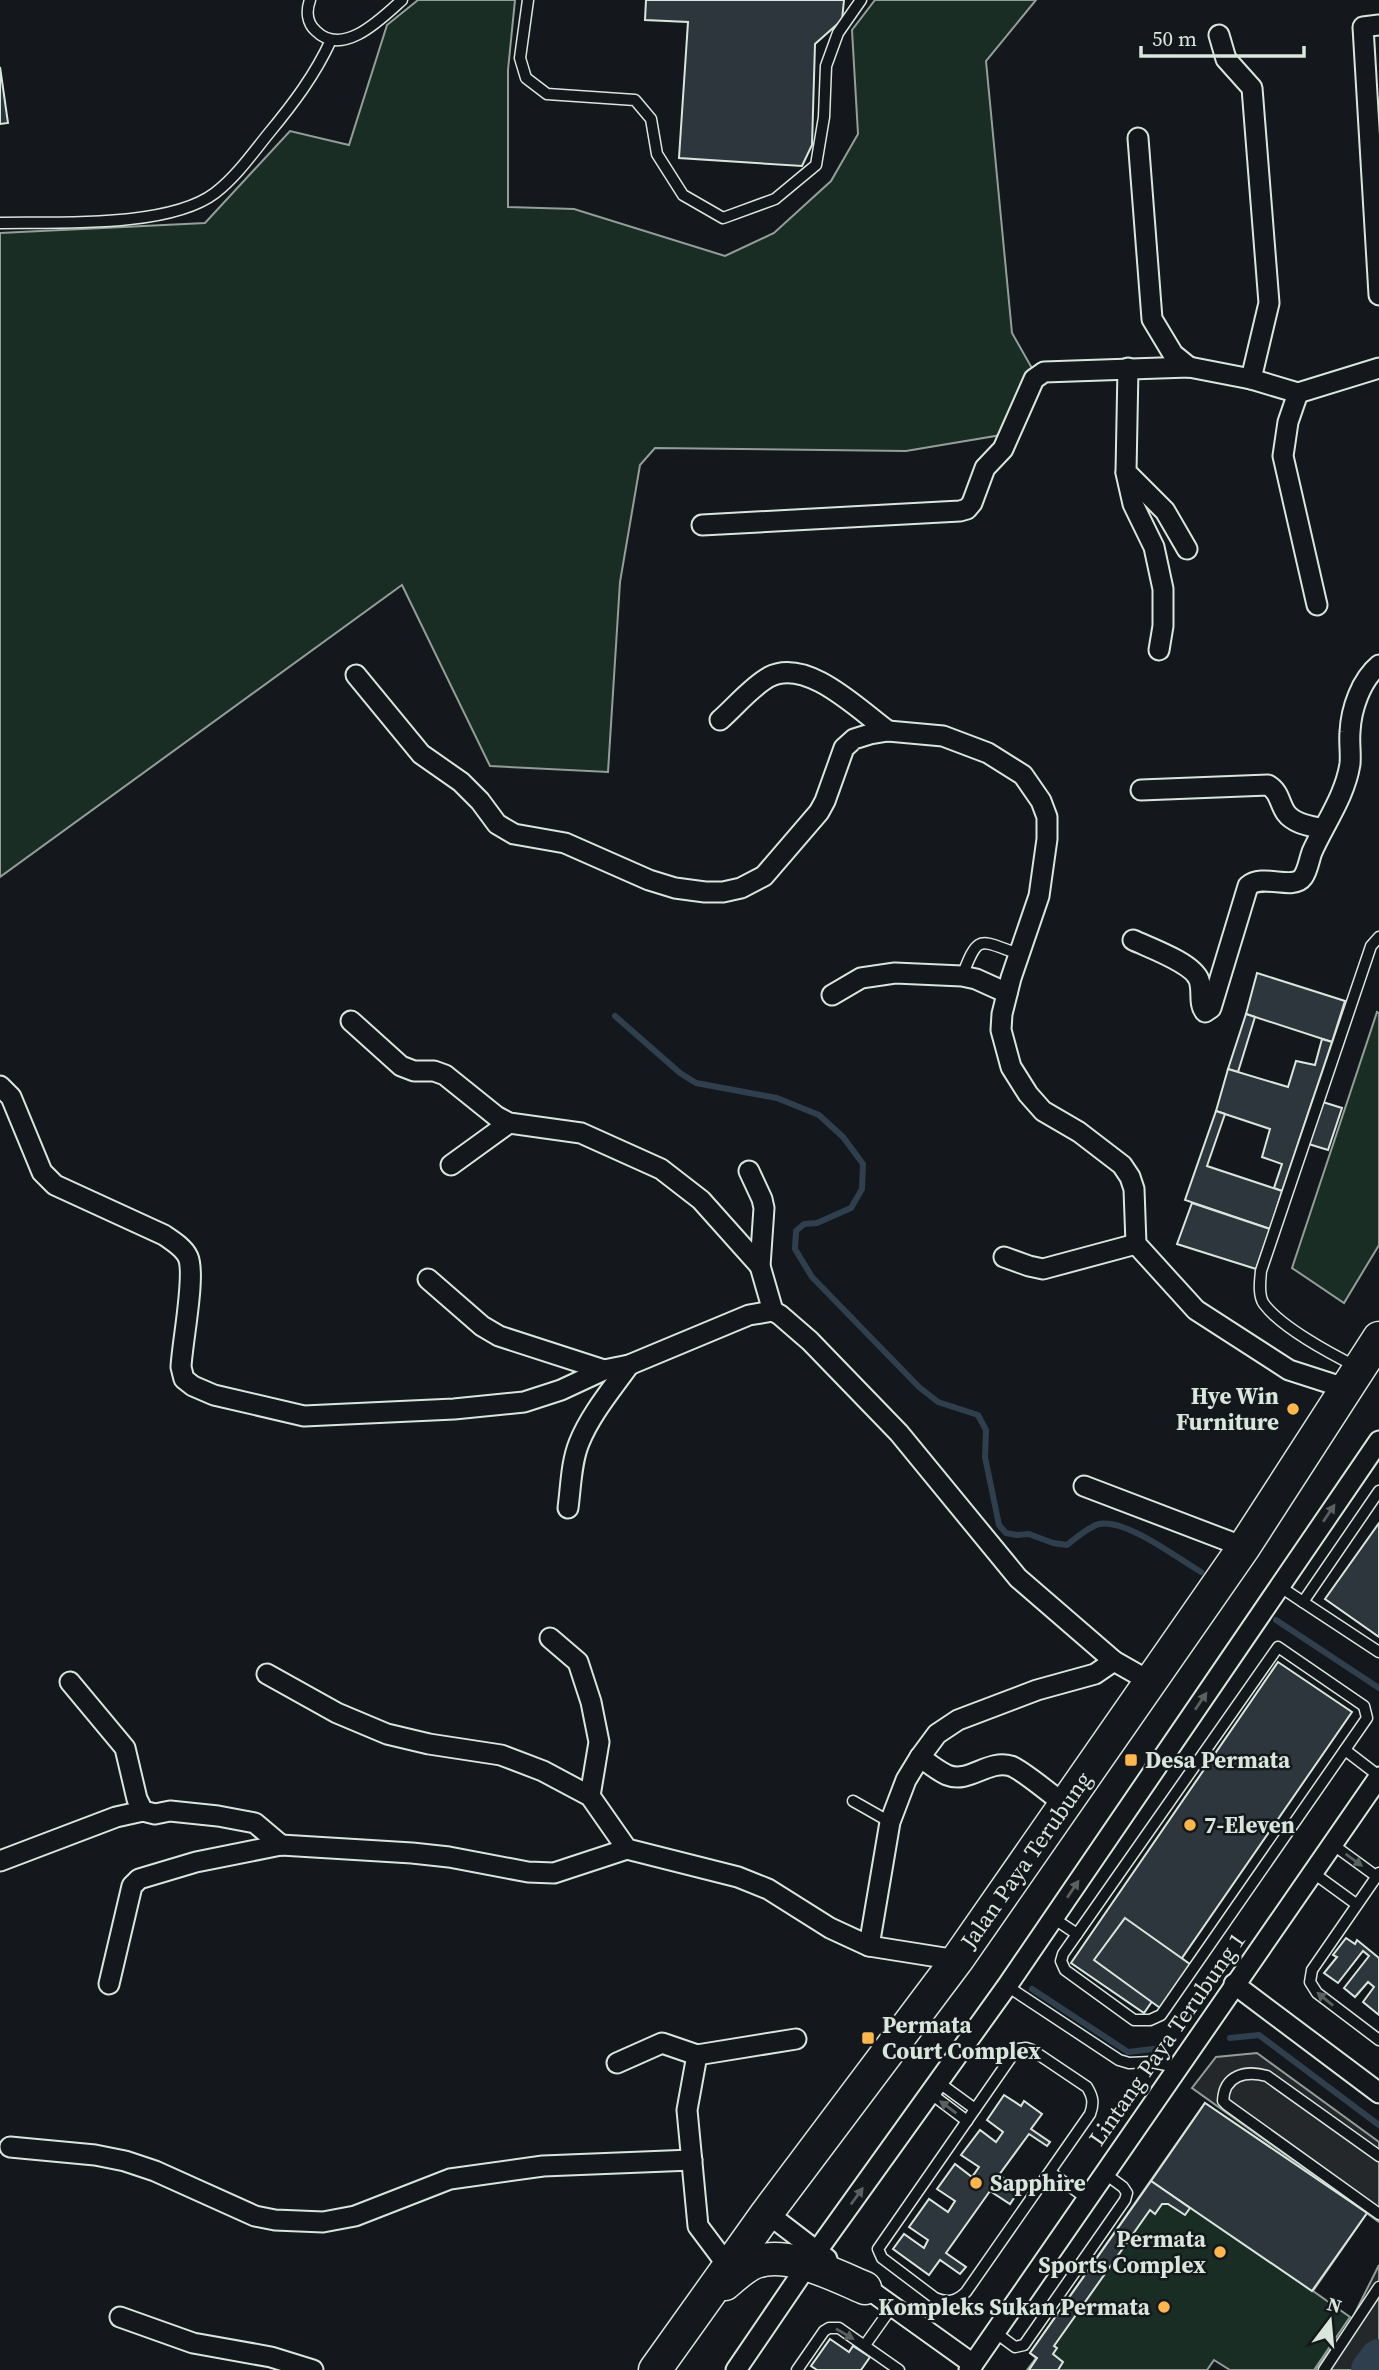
<svg xmlns="http://www.w3.org/2000/svg" width="1379" height="2370" font-family="'Source Serif 4',serif">
	<rect width="100%" height="100%" fill="#14181c"/>
	<g fill="#1a2d24" stroke="#939e99" stroke-width="2">
		<path d="M418,0H515L508,70V207L574,209L725,256L774,233L831,181L858,134L852,30L875,0H1036L986,61L1012,333L1033,370L1001,435L906,451L655,448L640,465L620,582L608,772L490,766L402,585L0,877V233L205,223L290,131L349,145L387,25Z"/>
		<path d="M1377,1012L1379,1013V1245L1344,1303L1292,1268Z"/>
		<path d="M1205,2103L1367,2213L1313,2291L1350,2317L1314,2370H1230L1214,2360L1207,2370H1027L1036,2358L1030,2353Z"/>
	</g>
	<g fill="#24282b" stroke="#939e99" stroke-width="2">
		<path d="M1257,2053L1379,2142V2222L1192,2088L1216,2057Z"/>
		<path d="M1379,2265V2344L1361,2370H1315L1350,2323Z"/>
	</g>
	<g fill="none" stroke-linecap="round" stroke-linejoin="round">
		<g stroke="#2f3f4d" stroke-width="6">
			<path d="M615,1016L680,1073L696,1083L777,1098L819,1115L843,1137L863,1164L862,1189L851,1208L817,1223L804,1224L796,1231L795,1249L812,1277L919,1387L938,1402L978,1415L986,1430L985,1457L999,1525L1006,1533L1017,1535L1029,1534L1053,1543L1067,1545C1076,1538 1088,1527 1099,1524C1127,1519 1177,1558 1201,1572"/>
			<path d="M1276,1620L1379,1688"/>
			<path d="M1032,1989L1128,2052L1161,2048"/>
			<path d="M1230,2038L1259,2035L1379,2125"/>
		</g>
		<path stroke="#2f3f4d" stroke-width="38" d="M1370,2370L1379,2358"/>
	</g>
	<g fill="#2c363c" stroke="#d8e6dc" stroke-width="2">
		<path d="M646,0H844L842,20L815,44L812,145L802,166L679,158L688,22L645,20Z"/>
		<path d="M0,67L8,123L0,124Z"/>
		<path d="M1257,973L1345,1001L1332,1042L1246,1014Z"/>
		<path d="M1246,1014L1255,1017L1238,1072L1228,1069Z"/>
		<path d="M1322,1039L1332,1042L1282,1191L1274,1188L1282,1164L1262,1157L1270,1129L1216,1111L1228,1069L1288,1087L1296,1061L1315,1065Z"/>
		<path d="M1313,1099L1342,1108L1328,1150L1299,1141Z"/>
		<path d="M1216,1111L1225,1114L1207,1166L1282,1191L1270,1229L1185,1200Z"/>
		<path d="M1192,1203L1270,1229L1256,1269L1177,1244Z"/>
		<path d="M1379,1523V1637L1325,1599Z"/>
		<path d="M1278,1662L1352,1712L1144,2013L1071,1963Z"/>
		<path d="M1125,1918L1194,1967L1160,2008L1094,1960Z"/>
		<path d="M1346,1938L1355,1944L1357,1940L1379,1958V2015L1363,2002L1374,1987L1368,1982L1355,1997L1344,1988L1369,1956L1363,1951L1338,1983L1324,1973L1337,1957L1333,1955Z"/>
		<path d="M1004,2095L1021,2106L1024,2101L1042,2114L1031,2129L1050,2142L1047,2146L1029,2134L999,2175L1020,2189L1010,2204L990,2191L946,2253L966,2267L960,2274L940,2260L929,2275L893,2249L904,2234L924,2248L928,2240L909,2227L929,2199L948,2212L955,2201L937,2189L955,2164L972,2177L979,2167L961,2155L980,2130L996,2142L1003,2132L987,2120Z"/>
		<path d="M1205,2103L1367,2213L1312,2291L1151,2181Z"/>
		<path d="M1151,2181L1190,2208L1185,2215L1168,2204H1162L1155,2214L1150,2210L1054,2346L1057,2348L1053,2354L1063,2362L1058,2370H1029L1037,2358L1030,2353Z"/>
		<path d="M830,2339L849,2352L853,2346L870,2357L861,2370H817L811,2366Z"/>
	</g>
	<g fill="none" stroke-linecap="round" stroke-linejoin="round">
		<defs>
			<g id="service">
				<path d="M310,0C306,11 307,23 316,31C343,58 382,18 402,0"/>
				<path d="M528,0L520,58L526,78L547,94L635,100L651,119L657,154L683,195L723,218L775,199L816,165L824,117L826,66L838,33L861,0"/>
				<path d="M0,223C57,222 169,228 215,193C236,177 252,154 269,133C293,104 315,75 331,40"/>
				<path d="M962,976C979,933 978,940 1019,954"/>
				<path d="M1357,1367C1331,1354 1281,1327 1264,1304C1258,1296 1260,1281 1261,1271L1371,946L1379,937"/>
				<path d="M1379,1491L1303,1602L1379,1652"/>
				<path d="M1279,1586L1303,1602"/>
				<path d="M1278,1647L1364,1706L1367,1718L1161,2015L1150,2020H1134L1065,1970L1061,1961L1063,1954Z"/>
				<path d="M1345,1750L1379,1776"/>
				<path d="M853,1801L890,1822"/>
				<path d="M1332,1844L1376,1876"/>
				<path d="M1312,1872L1356,1904"/>
				<path d="M1379,1873L1312,1970L1310,1982L1317,1993L1379,2040"/>
				<path d="M1053,1918L1077,1934"/>
				<path d="M1007,1986L1119,2060L1129,2063L1151,2062L1177,2067"/>
				<path d="M1026,2048L1032,2050L1087,2087C1093,2097 1094,2103 1090,2114L966,2292C956,2302 947,2303 935,2298L882,2258L878,2249L1014,2053L1019,2049Z"/>
				<path d="M938,2082L975,2109"/>
				<path d="M930,2093L967,2121"/>
				<path d="M1379,2156L1267,2076C1246,2070 1224,2075 1223,2101L1227,2105L1379,2214"/>
				<path d="M1050,2172L1086,2198"/>
				<path d="M996,2333L1015,2347L1024,2345L1125,2200L1127,2193L1123,2187L1104,2173"/>
				<path d="M865,2345L892,2307"/>
				<path d="M797,2370L824,2331L829,2328H839L899,2370"/>
				<path d="M1324,2370L1379,2287"/>
			</g>
			<g id="minor">
				<path d="M1379,25L1363,27L1379,295"/>
				<path d="M1219,35L1226,59L1252,88L1269,303L1251,379"/>
				<path d="M1138,138L1152,319L1173,354L1189,367"/>
				<path d="M1128,368L1126,472L1165,511L1187,549"/>
				<path d="M1298,393L1288,422L1283,456L1317,605"/>
				<path d="M1126,473L1133,504L1154,547L1163,589V626L1159,650"/>
				<path d="M702,525L960,511L967,509L972,503L985,468L1003,449L1034,379L1044,372L1189,367L1251,379L1298,393L1379,368"/>
				<path d="M356,675L421,754L461,782L480,801L497,824L514,834L565,843L649,880L675,888L705,892H723L741,888L764,876L819,812L825,801L844,748L854,739L870,734L888,731L943,736L988,753L1023,775L1041,801L1047,817V839L1039,896L1011,978L1002,1014L1001,1030L1011,1067L1028,1094L1043,1111L1079,1132L1122,1165L1130,1177L1134,1189L1136,1244L1196,1310L1289,1370L1348,1389"/>
				<path d="M720,720C735,707 751,687 769,677C807,657 859,710 888,731"/>
				<path d="M1141,790L1268,785C1280,792 1279,803 1286,813C1294,824 1311,826 1323,829"/>
				<path d="M1133,940C1150,948 1193,963 1199,980C1203,991 1198,1003 1205,1012L1211,1008L1248,886C1263,873 1293,891 1303,877C1308,870 1309,860 1312,852C1325,823 1345,796 1350,764C1351,754 1349,742 1350,732C1351,709 1361,680 1379,665"/>
				<path d="M832,995L861,978L895,973L962,976L976,979L1007,993"/>
				<path d="M351,1021L401,1066L414,1071H434L445,1075L496,1116L509,1123L581,1133L661,1169L701,1200L760,1266"/>
				<path d="M0,1086L11,1097L42,1172L55,1185L164,1235C173,1241 184,1248 188,1257C196,1275 182,1343 181,1367L184,1379L193,1386L214,1395L304,1416L454,1409L524,1402L561,1390L604,1370L629,1365L749,1315L773,1311L780,1315L810,1341L899,1433L1018,1578L1114,1661L1151,1682"/>
				<path d="M451,1165L509,1123"/>
				<path d="M749,1171L762,1199L764,1208L760,1266L773,1311"/>
				<path d="M1004,1257L1029,1266L1043,1269L1136,1244"/>
				<path d="M428,1279L482,1326L499,1336L604,1370"/>
				<path d="M1084,1486L1244,1547"/>
				<path d="M568,1508C571,1486 571,1463 579,1443C590,1415 612,1389 629,1365"/>
				<path d="M550,1638L578,1662L591,1702L599,1742L590,1796"/>
				<path d="M267,1674L337,1713L387,1734L429,1744L501,1755L543,1771L590,1796L627,1849L738,1877L768,1889L830,1928L869,1946L957,1960"/>
				<path d="M70,1682L125,1748L137,1799L143,1811L155,1814L170,1811L218,1816L255,1823L281,1845"/>
				<path d="M920,1757C928,1763 938,1771 947,1775C969,1784 988,1759 1011,1766C1020,1769 1055,1797 1065,1805"/>
				<path d="M0,1861L116,1817L143,1811"/>
				<path d="M869,1946L890,1822L906,1780L920,1757L937,1734L958,1720L1037,1690L1095,1674L1114,1661"/>
				<path d="M109,1984L132,1886L139,1879L196,1862L281,1845L412,1853L449,1857L528,1872L554,1873L627,1849"/>
				<path d="M1234,1984L1379,2093"/>
				<path d="M617,2063L662,2043L697,2055"/>
				<path d="M10,2147L95,2155L125,2161L155,2171L255,2216L275,2220L323,2222L355,2216L450,2179L543,2166L692,2160"/>
				<path d="M767,2213L827,2259"/>
				<path d="M728,2266L698,2226L687,2110L697,2055L796,2039"/>
				<path d="M857,2281L973,2364"/>
				<path d="M120,2317L193,2343L271,2357L313,2370"/>
				<path d="M736,2370L817,2251L1007,1986L1379,1441"/>
				<path d="M969,2370L1379,1777"/>
			</g>
			<g id="primary">
				<path d="M725,2284C733,2277 742,2269 751,2264C784,2248 834,2275 865,2288"/>
				<path d="M655,2370L767,2213L957,1960L1244,1547L1379,1338"/>
			</g>
		</defs>
		<use href="#service" stroke="#d8e6dc" stroke-width="13"/>
		<use href="#minor" stroke="#d8e6dc" stroke-width="23"/>
		<use href="#primary" stroke="#d8e6dc" stroke-width="35"/>
		<use href="#service" stroke="#14181c" stroke-width="10"/>
		<use href="#minor" stroke="#14181c" stroke-width="19"/>
		<use href="#primary" stroke="#14181c" stroke-width="32"/>
	</g>
	<defs><path id="oneway-solid" d="M-6-.8H1V-3.2L6.5 0L1 3.2V.8H-6Z" transform="scale(1.75)"/></defs>
	<g fill="#59605f">
		<use href="#oneway-solid" transform="translate(1329 1513) rotate(-56)"/>
		<use href="#oneway-solid" transform="translate(1201 1701) rotate(-56)"/>
		<use href="#oneway-solid" transform="translate(1354 1860) rotate(36)"/>
		<use href="#oneway-solid" transform="translate(1073 1889) rotate(-56)"/>
		<use href="#oneway-solid" transform="translate(1325 1999) rotate(-141)"/>
		<use href="#oneway-solid" transform="translate(948 2107) rotate(-143)"/>
		<use href="#oneway-solid" transform="translate(857 2196) rotate(-54)"/>
		<use href="#oneway-solid" transform="translate(845 2334) rotate(30)"/>
	</g>
	<g fill="#ffb74d" stroke="#14181c" stroke-width="2.5">
		<circle cx="1293" cy="1409" r="7"/>
		<rect x="1124" y="1753" width="14" height="14" rx="3.5"/>
		<circle cx="1190" cy="1825" r="7"/>
		<rect x="861" y="2031" width="14" height="14" rx="3.5"/>
		<circle cx="976" cy="2183" r="7"/>
		<circle cx="1220" cy="2252" r="7"/>
		<circle cx="1164" cy="2307" r="7"/>
	</g>
	<g text-anchor="middle" dominant-baseline="central" stroke-width="5" stroke-linejoin="round" paint-order="stroke">
		<g font-size="23" font-weight="bold" fill="#d8e6dc" stroke="#14181c" text-anchor="start">
			<text x="1279" y="1396" text-anchor="end">Hye Win<tspan x="1279" dy="26">Furniture</tspan></text>
			<text x="1145" y="1760">Desa Permata</text>
			<text x="1204" y="1825">7-Eleven</text>
			<text x="882" y="2025">Permata<tspan x="882" dy="26">Court Complex</tspan></text>
			<text x="990" y="2183">Sapphire</text>
			<text x="1206" y="2239" text-anchor="end">Permata<tspan x="1206" dy="26">Sports Complex</tspan></text>
			<text x="1150" y="2307" text-anchor="end">Kompleks Sukan Permata</text>
		</g>
		<g font-size="23" fill="#d8e6dc" stroke="#14181c">
			<text transform="translate(1026 1860) rotate(-55)">Jalan Paya Terubung</text>
			<text transform="translate(1167 2039) rotate(-55)">Lintang Paya Terubung 1</text>
		</g>
	</g>
	<g transform="translate(1330 2321) rotate(16)" stroke="#14181c" stroke-width="5" paint-order="stroke">
	<path d="M0-5L12 26L0 18L-12 26Z" fill="#d8e6dc"/>
	<text y="-10" font-size="19" font-weight="bold" text-anchor="middle" fill="#d8e6dc">N</text>
	</g>
	<path d="M1141 46v10h163v-10" fill="none" stroke="#d8e6dc" stroke-width="3.5"/>
	<text x="1152" y="46" font-size="21" fill="#d8e6dc" stroke="#14181c" stroke-width="5" paint-order="stroke">50 m</text>
</svg>
